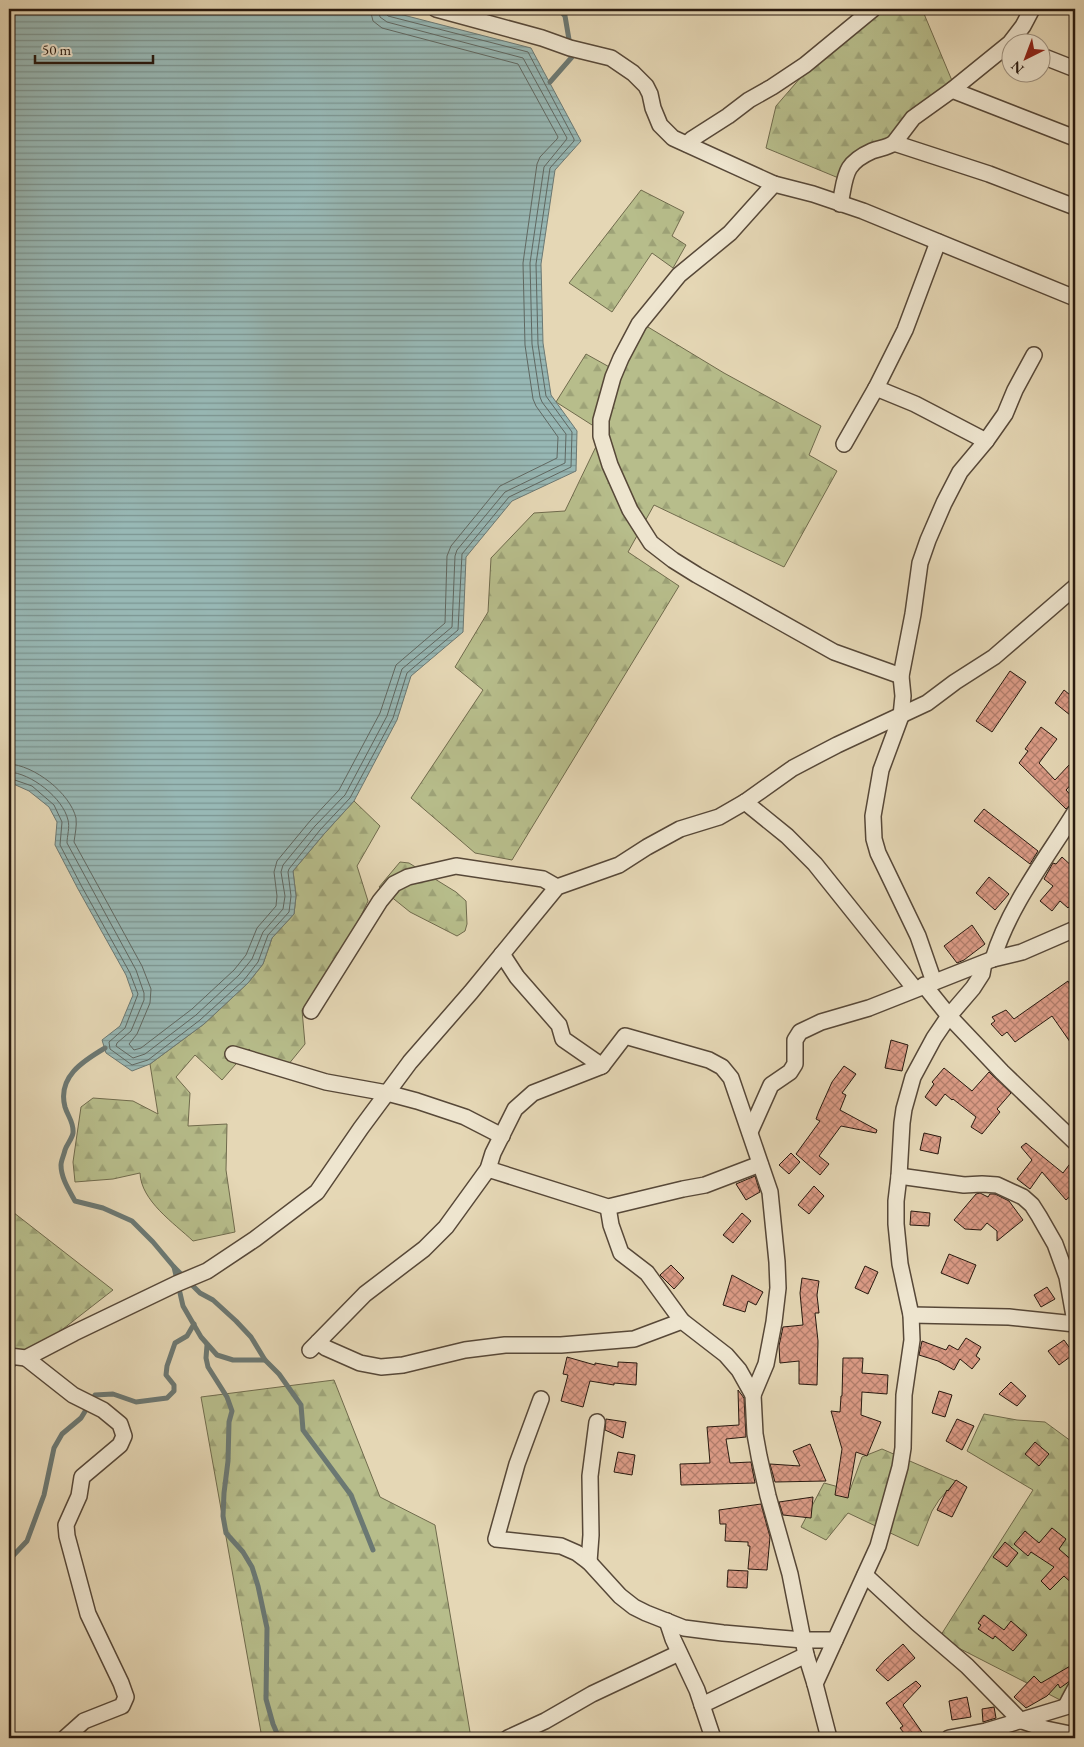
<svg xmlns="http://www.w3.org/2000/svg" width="1084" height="1747" font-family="'EB Garamond',serif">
	<defs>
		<pattern id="forest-firs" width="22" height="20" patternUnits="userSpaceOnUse" patternTransform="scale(1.25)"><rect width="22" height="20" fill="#b7bd8b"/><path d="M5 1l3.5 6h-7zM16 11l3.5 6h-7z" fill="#9da277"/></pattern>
		<pattern id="water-rules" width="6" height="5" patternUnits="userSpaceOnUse" patternTransform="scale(1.25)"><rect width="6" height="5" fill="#98b8b5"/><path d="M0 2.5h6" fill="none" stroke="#7c9592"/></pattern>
		<pattern id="building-cross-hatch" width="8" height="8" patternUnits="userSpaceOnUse" patternTransform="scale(1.25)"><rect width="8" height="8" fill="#da9a85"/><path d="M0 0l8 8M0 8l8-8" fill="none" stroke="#b17d6b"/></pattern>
	</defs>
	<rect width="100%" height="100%" fill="#e5d7b5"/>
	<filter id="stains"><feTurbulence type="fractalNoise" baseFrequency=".004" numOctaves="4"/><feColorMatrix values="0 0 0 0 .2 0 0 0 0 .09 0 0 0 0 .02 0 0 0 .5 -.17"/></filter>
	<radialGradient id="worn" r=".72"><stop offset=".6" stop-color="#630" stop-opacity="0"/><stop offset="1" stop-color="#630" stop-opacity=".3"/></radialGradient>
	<g fill="url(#forest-firs)" stroke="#706b4d">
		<path d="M879,9H922L953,83L841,179L766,148L776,106L808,69Z"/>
		<path d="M641,190L684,212L672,236L686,245L673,268L652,253L612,312L569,283Z"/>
		<path d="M643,324L724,373L821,426L809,455L837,471L784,567L654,505L628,552L679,586L512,860L475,853L411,798L483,690L455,667L488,612L491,558L534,513L565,511L603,432L556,402L586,354L622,374Z"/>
		<path d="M354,801L380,826L357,866L368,901L338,964L302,1010L305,1044L279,1076L249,1049L222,1080L195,1055L176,1077L190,1093L188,1126L227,1124L226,1170L235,1232L193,1241C174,1223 141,1201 140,1173L113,1179L75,1182L73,1162L81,1107L93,1098L133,1101L158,1114L150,1064L204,1024L248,983L263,964L272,938L294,914L296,896L293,871L324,834Z"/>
		<path d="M400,862L409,863L456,892L466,901L467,924L465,931L457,936L410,912L379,887Z"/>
		<path d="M9,1209L113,1290L9,1371Z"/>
		<path d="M334,1380L380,1497L435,1525L471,1738H262L201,1397Z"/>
		<path d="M984,1414L1017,1420L1045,1422L1075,1444V1696L1066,1703L939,1638L1033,1490L967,1451Z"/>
		<path d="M882,1449L956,1481L939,1500L932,1511L918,1546L848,1513L826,1540L801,1527L824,1483L850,1490L862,1457Z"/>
	</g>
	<path fill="url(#water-rules)" stroke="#6b7873" d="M9,9H380L531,48L581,141L555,170L541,264L543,343L551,395L577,431L576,471L512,501L466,557L463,632L411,676L397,720L354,801L324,834L293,871L296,896L294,914L272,938L263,964L248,983L204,1024L150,1064L132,1071L106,1053L102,1040L120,1026L133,995L126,975L78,889L55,845L57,822L49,807L29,791L9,782Z"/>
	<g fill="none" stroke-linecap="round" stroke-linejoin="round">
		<g stroke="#606862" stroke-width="1">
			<path d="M9,764C34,765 70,793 76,818C77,826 75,834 74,842L142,966L151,989L150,1003L137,1034L129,1044L134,1050L141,1048L192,1009L234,970L246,955L257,928L276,906L277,896L274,872L277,861L310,821L339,790L380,713L396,665L445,623L447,556L451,546L500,486L557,458L558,437L536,406L533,399L525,345L523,263L537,164L540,157L557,139L558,137L518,64L382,28L373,21L370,9"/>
			<path d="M9,772C31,773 63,798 68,820C70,827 67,836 67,843L136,970L144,993V1000L131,1031L117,1043L116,1046L133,1058L145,1054L196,1015L239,975L252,959L263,932L283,909L285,896L281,872L283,865L315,826L345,795L387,716L402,669L452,627L455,556L457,550L505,492L565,463L566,434L542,402L540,397L532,344L530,263L544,167L566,140L567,138L523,58L387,22L380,17L378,9"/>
			<path d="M9,778L32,786L54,805L62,822L60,845L82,887L130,973L138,994L125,1028L109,1042L110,1049L132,1065L148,1060L200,1020L244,980L258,962L268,935L289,912L291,896L288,872L289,869L320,830L350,798L393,718L407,673L458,630L462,554L509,497L571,467L572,432L546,396L538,344L536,264L550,168L574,141V139L528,52L388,16L385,13L384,9"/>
		</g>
		<g stroke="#6b7873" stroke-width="5">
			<path d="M550,82L572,57L565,16L559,9"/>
			<path d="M105,1048C83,1061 57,1077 65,1107C68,1117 74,1122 73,1133C72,1139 67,1144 65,1150C64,1155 61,1161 61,1165C61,1178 69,1190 75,1201L103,1208L132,1221L153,1242L174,1267L183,1306L201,1337L217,1355L233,1360H265"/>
			<path d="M174,1267L200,1293L213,1300L236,1321L251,1337L265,1360L279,1374L301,1405L303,1430L351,1495L373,1550"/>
			<path d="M207,1345L206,1358L208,1367L227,1397L232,1411L229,1422L228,1461L224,1493L223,1516L226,1533L243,1552L252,1567L258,1586L267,1628L266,1699L273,1724L279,1738"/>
			<path d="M9,1560L27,1541L44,1495L54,1448L62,1434L81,1418L95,1395L113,1394L136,1402L167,1398L174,1391V1385L166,1375L167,1366L175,1343L187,1336L194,1324"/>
		</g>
	</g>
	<g fill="url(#building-cross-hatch)" stroke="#28190f">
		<path d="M1010,671L1026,682L992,732L976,721Z"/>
		<path d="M1064,690L1075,699V719L1055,703Z"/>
		<path d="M1041,727L1057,739L1039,763L1055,780L1069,765L1075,771V780L1066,790L1075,800L1066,809L1019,763L1028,751L1025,749Z"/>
		<path d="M984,809L1038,851L1030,864L974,821Z"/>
		<path d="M1062,857L1075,869V900L1068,908L1060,901L1052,911L1040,901L1053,886L1044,879L1053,863L1056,864Z"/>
		<path d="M989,877L1009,894L995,910L976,893Z"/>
		<path d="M972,925L985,944L964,960L957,963L944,946Z"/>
		<path d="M1068,981L1075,995V1049L1052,1016L1015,1042L1007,1032L1002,1036L991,1024L995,1021L992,1017L1006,1010L1014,1019Z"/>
		<path d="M891,1040L908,1045L902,1071L885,1068Z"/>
		<path d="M844,1066L856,1074L842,1093L846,1095L840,1110L877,1130L876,1133L841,1126L819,1156L829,1164L820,1175L796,1154L820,1121L816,1119L819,1111L832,1082Z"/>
		<path d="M944,1068L972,1091L989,1072L1011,1093L997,1109L1000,1112L982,1134L971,1127L976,1117L953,1099L952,1100L945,1094L936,1106L925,1097L934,1084L932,1082Z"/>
		<path d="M924,1133L941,1137L938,1154L920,1150Z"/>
		<path d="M1026,1143L1063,1173L1075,1157V1192L1066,1200L1042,1172L1030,1189L1017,1179L1032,1160L1021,1147Z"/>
		<path d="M791,1153L800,1162L789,1174L779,1165Z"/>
		<path d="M755,1176L760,1192L746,1200L736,1184Z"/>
		<path d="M814,1186L824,1196L809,1214L798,1205Z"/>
		<path d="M980,1193L988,1197L990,1194H995L1009,1201L1023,1220L997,1241V1231L987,1223L981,1230L965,1229L954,1220L976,1194Z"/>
		<path d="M911,1211L930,1213L929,1226L910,1225Z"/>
		<path d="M742,1213L751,1221L733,1243L723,1235Z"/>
		<path d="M949,1254L976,1265L968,1284L941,1273Z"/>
		<path d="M671,1265L684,1278L674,1289L660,1275Z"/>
		<path d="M865,1266L878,1272L868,1294L855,1288Z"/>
		<path d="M732,1275L763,1292L756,1305L748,1301L745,1312L723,1305Z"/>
		<path d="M802,1278L819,1281L817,1295L819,1313H815L818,1341L817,1385L799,1384V1361L780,1363L779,1346L783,1327L803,1325L800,1293Z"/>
		<path d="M1047,1287L1055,1299L1041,1307L1034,1295Z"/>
		<path d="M966,1338L981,1347L976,1356L980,1359L972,1369L960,1359L954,1370L938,1361L919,1355L922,1341L946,1350L949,1345L958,1350Z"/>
		<path d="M1064,1340L1074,1354L1059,1365L1048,1351Z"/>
		<path d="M567,1357L595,1365V1363L618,1367V1362L637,1363L636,1385L614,1383V1385L590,1381L583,1407L561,1401L568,1375L563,1374Z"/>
		<path d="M843,1358H863L862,1373L888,1375L887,1394L862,1392L861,1415L881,1422L867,1456L856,1452L848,1498L835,1495L842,1449L831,1411L840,1412L841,1396H842Z"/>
		<path d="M1011,1382L1026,1396L1017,1406L999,1394Z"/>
		<path d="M738,1390L744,1398L746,1437L726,1439L730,1463L751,1462L755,1483L681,1485L680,1464L710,1463L707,1427L739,1425Z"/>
		<path d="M939,1391L952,1395L945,1417L932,1413Z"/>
		<path d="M606,1419L626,1422L623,1438L605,1430Z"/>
		<path d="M957,1419L974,1426L962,1450L946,1441Z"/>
		<path d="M1035,1442L1049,1454L1039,1466L1025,1454Z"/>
		<path d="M810,1444L826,1481L775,1482L770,1464L800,1466L793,1451Z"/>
		<path d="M618,1452L635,1455L632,1475L614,1472Z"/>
		<path d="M956,1480L967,1487L952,1517L937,1510L947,1490L948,1491Z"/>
		<path d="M813,1497L811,1518L783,1515L779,1502Z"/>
		<path d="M761,1504L770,1537L767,1570L748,1569L750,1546H748V1542L725,1541L726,1524H720L719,1510Z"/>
		<path d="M1052,1528L1066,1539L1059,1549L1075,1563V1586L1064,1576L1050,1590L1041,1581L1054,1567L1031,1552L1028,1556L1014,1544L1025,1531L1039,1543Z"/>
		<path d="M1005,1542L1018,1553L1007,1567L993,1557Z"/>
		<path d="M728,1570L748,1571L747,1588L727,1587Z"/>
		<path d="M984,1615L1004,1630L1011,1621L1027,1635L1013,1651L995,1636L993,1639L978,1629L981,1625L978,1623Z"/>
		<path d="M903,1644L915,1658L888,1681L876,1670L885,1660Z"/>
		<path d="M1072,1665L1074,1668L1071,1671L1075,1680L1070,1681L1060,1688L1058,1684L1047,1696L1026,1708L1014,1697L1034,1676L1041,1683Z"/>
		<path d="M916,1681L921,1686L903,1705L926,1738H908L900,1728L903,1726L886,1703Z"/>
		<path d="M967,1697L971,1717L952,1720L949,1701Z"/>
		<path d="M994,1707L996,1718L983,1722L982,1709Z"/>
	</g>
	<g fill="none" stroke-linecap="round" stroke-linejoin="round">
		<defs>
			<g id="minor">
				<path d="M436,9L542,38L570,48L611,58L633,73L646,86L650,94L653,108L660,125L673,138L774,184L813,194L863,211L1075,298"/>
				<path d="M1042,56L1075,69"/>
				<path d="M952,90L1075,138"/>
				<path d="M894,143L989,174L1075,207"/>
				<path d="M687,144L692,139L728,116L749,100L772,87L805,65L873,9"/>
				<path d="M774,184L730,233L679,275L639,324L621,358L613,377L601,420V436L610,465L630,510L651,543L673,560L697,575L834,652L901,676"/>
				<path d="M840,204C846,176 843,164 872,151C879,148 887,148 894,143L913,118L952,90L1010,43L1023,26L1032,9"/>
				<path d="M986,441L1005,414L1015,390L1034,355"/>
				<path d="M844,444L876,388"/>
				<path d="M745,802L787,836L815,864L915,989"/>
				<path d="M502,954L517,977L559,1025L563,1039L602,1066"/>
				<path d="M993,959C1009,906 1046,859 1075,812"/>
				<path d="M934,982L918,936L878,853L874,839L873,816L881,770L901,716L903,696L901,676L913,614L920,563L928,540L944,503L960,472L986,441L915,404L876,388L905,330L938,242"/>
				<path d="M924,985L949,1016L1002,1072L1075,1142"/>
				<path d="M311,1011L380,901L394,884L408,877L456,866L543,879L557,887"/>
				<path d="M233,1054L326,1082L387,1093L417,1101L465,1117L502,1136"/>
				<path d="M750,1132L771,1085L790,1072L795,1064V1040L800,1032L821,1022L869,1008L993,959L1022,952L1075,929"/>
				<path d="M488,1169L608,1207L683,1189L705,1185L760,1164"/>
				<path d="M899,1176L964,1185L982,1184L997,1185L1023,1197L1032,1205L1039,1216L1055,1244L1067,1277L1075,1322"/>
				<path d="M608,1207L611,1225L621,1253L647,1273L682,1321L726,1355L739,1370L753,1395L755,1434L759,1456L768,1496L790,1574L806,1655L815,1684"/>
				<path d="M911,1315L1009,1317L1075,1324"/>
				<path d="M318,1342L365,1294L424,1249L446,1227L488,1169L493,1153L515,1109L533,1093L602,1066L625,1036L709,1060L722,1067L731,1078L770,1192L777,1262L778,1288L774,1322L766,1364L753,1395"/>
				<path d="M310,1350L318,1342L326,1348L360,1363L381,1367L403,1365L465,1350L505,1345H561L634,1339L682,1321"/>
				<path d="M9,1356L26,1358L74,1333L176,1284L207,1271L255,1239L317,1192L361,1128L410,1062L471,992L557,887L619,865L647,847L680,829L719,817L745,802L793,768L837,745L927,703L955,682L994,657L1075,587"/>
				<path d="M26,1358L73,1395L103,1410L120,1424L124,1436L120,1445L82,1477L79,1496L66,1525L67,1536L88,1614L121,1683L126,1697L122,1706L84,1721L65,1738"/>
				<path d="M541,1399L517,1464L496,1539L561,1546L577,1553L589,1562L620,1596L634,1607L646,1613L684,1628L723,1633L803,1640H835"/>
				<path d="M589,1562L591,1535L590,1476L597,1422"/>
				<path d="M865,1575L917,1623L967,1666L1021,1721"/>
				<path d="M667,1621L673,1639L697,1690L713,1738"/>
				<path d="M702,1705L806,1655"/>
				<path d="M1066,1706L1075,1689"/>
				<path d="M1022,1721L1046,1729L1075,1735"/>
				<path d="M508,1738L545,1721L592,1694L679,1653"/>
				<path d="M829,1738L815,1684L878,1546L900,1467L903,1448L904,1395L912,1340L911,1315L900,1264L896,1224V1201L899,1176L902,1123L904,1109L913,1077L934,1038L949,1016L973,988L982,974L984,963"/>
				<path d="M949,1738L986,1731L1075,1704"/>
			</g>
		</defs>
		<use href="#minor" stroke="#574838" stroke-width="18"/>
		<use href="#minor" stroke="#eee5cf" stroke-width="15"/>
	</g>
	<rect width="1084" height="1747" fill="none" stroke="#e5d7b5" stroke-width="30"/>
	<rect x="10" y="10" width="1064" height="1727" fill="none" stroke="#28190f" stroke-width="2.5"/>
	<rect x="15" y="15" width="1054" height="1717" fill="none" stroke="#28190f"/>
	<g transform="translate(1026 58) rotate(222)"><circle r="24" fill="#eee5cf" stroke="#9f9382"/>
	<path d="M0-4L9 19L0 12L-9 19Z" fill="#8f2418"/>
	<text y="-8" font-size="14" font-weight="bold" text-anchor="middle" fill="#28190f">N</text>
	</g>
	<path d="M35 55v8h118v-8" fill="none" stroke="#28190f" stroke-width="2.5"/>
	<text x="42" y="55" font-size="15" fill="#28190f" stroke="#eee5cf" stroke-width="4" paint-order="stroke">50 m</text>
	<rect width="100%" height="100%" filter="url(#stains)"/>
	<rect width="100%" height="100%" fill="url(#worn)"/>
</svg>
